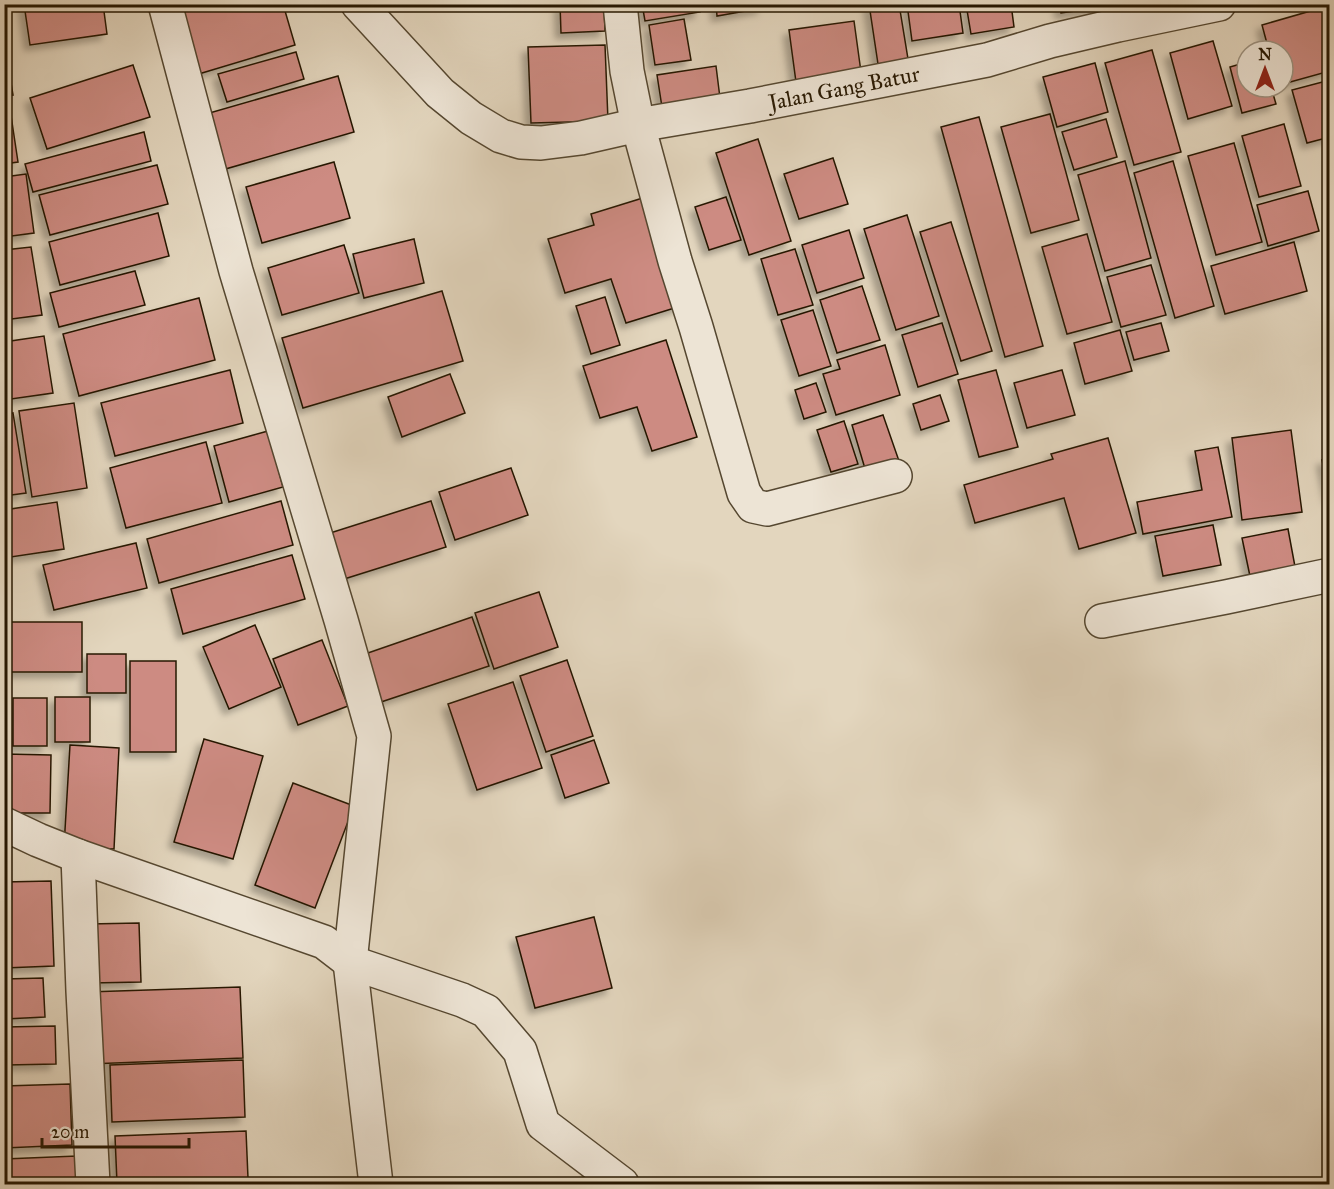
<svg xmlns="http://www.w3.org/2000/svg" width="1334" height="1189" font-family="'IM FELL Great Primer',serif">
	<defs>
		<filter id="shadow"><feDropShadow dx="-5.5" dy="5.5" stdDeviation="3" flood-color="#0004"/></filter>
	</defs>
	<rect width="100%" height="100%" fill="#e3d6be"/>
	<filter id="stains"><feTurbulence type="fractalNoise" baseFrequency=".00333" numOctaves="4"/><feColorMatrix values="0 0 0 0 .2 0 0 0 0 .09 0 0 0 0 .02 0 0 0 .5 -.17"/></filter>
	<radialGradient id="worn" r=".72"><stop offset=".6" stop-color="#630" stop-opacity="0"/><stop offset="1" stop-color="#630" stop-opacity=".3"/></radialGradient>
	<g fill="#cd8b82" stroke="#261701" stroke-width="1.5" filter="url(#shadow)">
		<path d="M24,4H103L107,34L30,45Z"/>
		<path d="M171,4H283L295,45L192,76Z"/>
		<path d="M560,4H604L605,31L561,33Z"/>
		<path d="M642,4H699L700,12L645,21Z"/>
		<path d="M716,4H762L763,8L717,16Z"/>
		<path d="M869,4H899L908,59L878,64Z"/>
		<path d="M907,4H959L963,33L912,41Z"/>
		<path d="M966,4H1011L1014,27L971,34Z"/>
		<path d="M1059,4H1112L1113,6L1061,13Z"/>
		<path d="M1328,6L1330,11V71L1283,84V51H1269L1262,25Z"/>
		<path d="M684,19L691,60L655,65L649,25Z"/>
		<path d="M854,21L861,72L796,82L789,30Z"/>
		<path d="M4,40L13,95L4,96Z"/>
		<path d="M1213,41L1232,106L1188,119L1170,53Z"/>
		<path d="M605,45L608,121L531,123L528,47Z"/>
		<path d="M1152,50L1181,152L1134,165L1105,63Z"/>
		<path d="M296,52L304,79L227,102L218,74Z"/>
		<path d="M1247,62V87H1271L1276,104L1242,113L1230,67Z"/>
		<path d="M1095,63L1108,112L1057,127L1043,77Z"/>
		<path d="M133,65L150,117L47,149L30,98Z"/>
		<path d="M716,66L720,98L662,107L657,75Z"/>
		<path d="M338,76L354,132L222,170L206,114Z"/>
		<path d="M1330,80V137L1307,143L1292,90Z"/>
		<path d="M10,109L18,162L4,164V110Z"/>
		<path d="M1050,114L1079,220L1031,233L1001,127Z"/>
		<path d="M979,117L1043,346L1005,357L941,127Z"/>
		<path d="M1106,119L1117,157L1074,170L1062,132Z"/>
		<path d="M1284,124L1301,186L1259,197L1242,136Z"/>
		<path d="M144,132L151,161L33,192L25,164Z"/>
		<path d="M758,139L791,241L749,255L716,153Z"/>
		<path d="M1234,143L1262,242L1216,255L1188,156Z"/>
		<path d="M833,158L848,204L799,219L784,174Z"/>
		<path d="M1125,161L1151,258L1105,271L1078,175Z"/>
		<path d="M1173,161L1214,306L1175,318L1134,173Z"/>
		<path d="M334,162L350,218L262,243L246,187Z"/>
		<path d="M157,165L168,204L50,235L39,195Z"/>
		<path d="M26,174L34,233L4,237V177Z"/>
		<path d="M1308,191L1319,231L1268,246L1257,205Z"/>
		<path d="M646,197L681,306L626,323L611,279L565,293L548,239L594,225L591,214Z"/>
		<path d="M726,197L741,240L709,250L695,207Z"/>
		<path d="M158,213L169,256L60,285L49,242Z"/>
		<path d="M907,215L939,316L896,330L864,229Z"/>
		<path d="M951,222L992,351L961,361L920,232Z"/>
		<path d="M849,230L864,278L817,293L802,245Z"/>
		<path d="M1087,234L1112,322L1067,334L1042,247Z"/>
		<path d="M414,239L424,283L364,298L353,254Z"/>
		<path d="M1294,242L1307,291L1225,314L1211,266Z"/>
		<path d="M344,245L359,293L282,315L268,268Z"/>
		<path d="M31,247L42,315L4,320V250Z"/>
		<path d="M795,249L813,305L778,315L761,259Z"/>
		<path d="M1151,265L1166,315L1121,327L1107,277Z"/>
		<path d="M135,271L145,305L59,327L50,293Z"/>
		<path d="M862,286L880,340L837,353L820,300Z"/>
		<path d="M442,291L463,361L303,408L282,338Z"/>
		<path d="M605,297L620,345L591,354L576,306Z"/>
		<path d="M199,298L215,360L79,396L63,334Z"/>
		<path d="M813,310L831,366L799,376L781,320Z"/>
		<path d="M942,323L958,374L918,387L902,335Z"/>
		<path d="M1161,323L1169,351L1134,360L1126,332Z"/>
		<path d="M1120,330L1132,371L1085,384L1074,343Z"/>
		<path d="M44,336L53,393L4,400V342Z"/>
		<path d="M666,340L697,437L652,451L637,407L600,418L583,366Z"/>
		<path d="M885,345L900,395L836,415L823,374L840,369L837,360Z"/>
		<path d="M230,370L243,423L115,456L101,403Z"/>
		<path d="M996,370L1018,447L979,457L958,380Z"/>
		<path d="M1062,370L1075,415L1027,428L1014,383Z"/>
		<path d="M450,374L465,413L402,437L388,397Z"/>
		<path d="M816,383L826,412L804,419L795,390Z"/>
		<path d="M940,395L949,421L921,430L913,404Z"/>
		<path d="M74,403L87,488L32,497L19,411Z"/>
		<path d="M13,413L26,493L4,496V415Z"/>
		<path d="M883,415L899,461L866,472L852,425Z"/>
		<path d="M844,421L858,464L831,472L817,430Z"/>
		<path d="M1291,430L1302,512L1242,520L1232,438Z"/>
		<path d="M268,431L283,487L229,502L214,446Z"/>
		<path d="M1108,438L1136,533L1079,549L1064,498L975,523L964,485L1053,459L1051,454Z"/>
		<path d="M206,442L222,503L126,528L110,468Z"/>
		<path d="M1218,447L1232,517L1143,534L1137,502L1202,490L1195,451Z"/>
		<path d="M1330,459V499L1322,460Z"/>
		<path d="M511,468L528,515L455,540L439,492Z"/>
		<path d="M281,501L293,545L159,583L147,539Z"/>
		<path d="M431,501L446,547L341,580L327,534Z"/>
		<path d="M57,502L64,549L4,558V510Z"/>
		<path d="M1213,525L1221,565L1163,576L1155,536Z"/>
		<path d="M1288,529L1296,572L1251,581L1242,538Z"/>
		<path d="M136,543L147,588L54,610L43,565Z"/>
		<path d="M292,555L305,599L183,634L171,589Z"/>
		<path d="M539,592L558,647L494,669L475,613Z"/>
		<path d="M472,617L489,666L381,702L365,654Z"/>
		<rect x="4" y="622" width="78" height="50"/>
		<path d="M255,625L281,687L229,709L203,647Z"/>
		<path d="M322,640L348,706L298,725L273,659Z"/>
		<rect x="87" y="654" width="39" height="39"/>
		<path d="M567,660L593,736L546,752L520,676Z"/>
		<rect x="130" y="661" width="46" height="91"/>
		<path d="M513,682L542,768L477,790L448,704Z"/>
		<rect x="4" y="690" width="5" height="60"/>
		<rect x="55" y="697" width="35" height="45"/>
		<rect x="13" y="698" width="34" height="48"/>
		<path d="M204,739L263,756L233,859L174,842Z"/>
		<path d="M594,740L609,783L565,798L551,755Z"/>
		<path d="M70,745L119,748L114,849L64,847Z"/>
		<path d="M4,754L51,755L50,813H4Z"/>
		<path d="M293,783L354,806L315,908L255,885Z"/>
		<path d="M51,881L54,966L4,968V882Z"/>
		<path d="M594,917L612,988L535,1008L516,937Z"/>
		<path d="M139,923L141,982L91,983L89,924Z"/>
		<path d="M43,978L45,1017L5,1019L4,979Z"/>
		<path d="M240,987L243,1058L89,1064L87,992Z"/>
		<path d="M55,1026L56,1064L6,1065L5,1027Z"/>
		<path d="M243,1060L245,1117L112,1122L110,1065Z"/>
		<path d="M70,1084L72,1145L4,1148V1086Z"/>
		<path d="M246,1131L248,1178L117,1183L115,1136Z"/>
		<path d="M77,1156L78,1184H4V1159Z"/>
		<path d="M246,1180V1184H163V1183Z"/>
	</g>
	<g fill="none" stroke-linecap="round" stroke-linejoin="round">
		<defs>
			<g id="minor">
				<path d="M165,4L236,271L341,620L374,736L350,962L376,1184"/>
				<path d="M358,4L440,93L471,118L501,136L521,142L541,143L581,138L638,125L750,106L987,60L1050,41L1118,25L1219,4"/>
				<path d="M620,4L627,71L638,125L675,261L696,327L744,493L753,506L767,509L895,476"/>
				<path d="M1102,621L1226,597L1330,575"/>
				<path d="M4,824L38,840L78,856L324,942L350,962L462,1000L486,1011L520,1051L543,1124L622,1184"/>
				<path d="M78,856L83,991L93,1184"/>
			</g>
		</defs>
		<use href="#minor" stroke="#554730" stroke-width="36"/>
		<use href="#minor" stroke="#ede4d5" stroke-width="33"/>
	</g>
	<g text-anchor="middle" dominant-baseline="central" stroke-width="4.5" stroke-linejoin="round" paint-order="stroke">
		<g font-size="22" fill="#261701" stroke="#ede4d5">
			<text transform="translate(844 88) rotate(-11)">Jalan Gang Batur</text>
		</g>
	</g>
	<rect width="1334" height="1189" fill="none" stroke="#e3d6be" stroke-width="24"/>
	<rect x="6" y="6" width="1322" height="1177" fill="none" stroke="#261701" stroke-width="3"/>
	<rect x="12" y="12" width="1310" height="1165" fill="none" stroke="#261701" stroke-width="1.5"/>
	<g transform="translate(1265 69)"><circle r="28" fill="#ede4d5" stroke="#9d9280" stroke-width="1.5"/>
	<path d="M0-4.5L10 22L0 15L-10 22Z" fill="#8f2418"/>
	<text y="-9" font-size="16" font-weight="bold" text-anchor="middle" fill="#261701">N</text>
	</g>
	<path d="M42 1138v9h147v-9" fill="none" stroke="#261701" stroke-width="3"/>
	<text x="51" y="1138" font-size="18" fill="#261701" stroke="#ede4d5" stroke-width="4.5" paint-order="stroke">20 m</text>
	<rect width="100%" height="100%" filter="url(#stains)"/>
	<rect width="100%" height="100%" fill="url(#worn)"/>
</svg>
